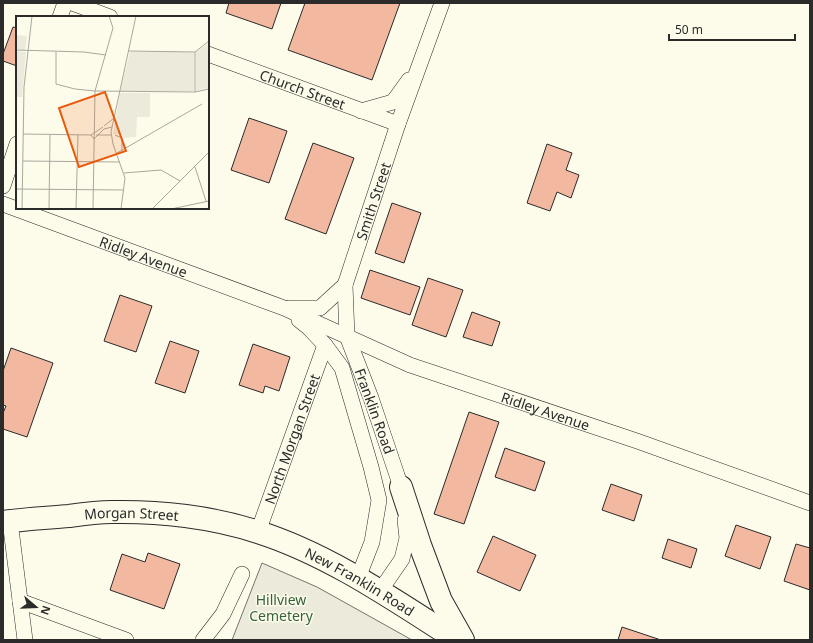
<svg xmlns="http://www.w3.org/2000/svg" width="813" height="643" font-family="'Noto Sans',sans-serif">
	<rect width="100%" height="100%" fill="#fdfbea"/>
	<path fill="#ecebdb" stroke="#74746e" d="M262,563L317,587L412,640H232Z"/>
	<g fill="#f2b8a0" stroke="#2b2b2b">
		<path d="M229,3H281L272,29L226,13Z"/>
		<path d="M305,3H400L372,80L288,50Z"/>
		<path d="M13,27L17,28V66L3,61V54Z"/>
		<path d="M249,118L287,131L269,183L231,170Z"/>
		<path d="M313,143L354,158L326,234L285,219Z"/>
		<path d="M547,144L572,153L566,170L579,175L571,198L557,192L550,211L527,203Z"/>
		<path d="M392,203L421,213L404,263L375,253Z"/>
		<path d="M370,270L420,287L410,315L361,298Z"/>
		<path d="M428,278L463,290L446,337L412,325Z"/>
		<path d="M120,295L152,306L136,352L104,341Z"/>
		<path d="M472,312L500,322L492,346L463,337Z"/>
		<path d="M170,341L199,351L185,393L155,383Z"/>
		<path d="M253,344L290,357L279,391L265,386L263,393L239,385Z"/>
		<path d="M11,348L53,363L27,437L3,429V413L6,406L3,405V371Z"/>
		<path d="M469,412L499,422L464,524L434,514Z"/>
		<path d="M505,448L545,462L535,491L495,477Z"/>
		<path d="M611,484L642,495L634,521L602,510Z"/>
		<path d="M736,525L771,537L760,569L725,556Z"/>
		<path d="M493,536L536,555L520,591L477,572Z"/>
		<path d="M668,539L697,549L691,568L662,558Z"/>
		<path d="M796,544L810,548V590L784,581Z"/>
		<path d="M148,553L180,564L164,609L110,590L122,554L145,562Z"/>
		<path d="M622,627L661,640H618Z"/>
	</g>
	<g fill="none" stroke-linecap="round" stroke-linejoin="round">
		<defs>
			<g id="street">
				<path d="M72,3L110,17"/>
				<path d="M60,17L65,3"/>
				<path id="s1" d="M208,54L398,124"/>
				<path d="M361,111L393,102L409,80"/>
				<path d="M3,186L17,144"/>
				<path id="s2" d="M3,204L284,308L410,365L637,441L810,503"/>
				<path d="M289,308H320L345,285"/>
				<path d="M299,320L309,328L325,345L342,368L371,467L379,500L372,542L358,578"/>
				<path id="s3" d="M402,496L401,487L371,398L347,336L345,285L398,124L442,3"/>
				<path d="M10,521L25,640"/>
				<path id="s4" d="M258,532L325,345"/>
				<path d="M380,591L402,559L407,538L405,520"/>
				<path d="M20,601L126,640"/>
				<path d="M203,640L223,614L242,574"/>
			</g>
			<g id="highway">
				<path d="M401,487L420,545L441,601L463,640"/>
				<path id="s5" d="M3,522C25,519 47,518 69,516C83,514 98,512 112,512C159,511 213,517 258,532C330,555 394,600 457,640"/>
			</g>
		</defs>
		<use href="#street" stroke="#2b2b2b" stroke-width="16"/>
		<use href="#highway" stroke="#2b2b2b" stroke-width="24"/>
		<use href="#street" stroke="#fdfbea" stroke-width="15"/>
		<use href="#highway" stroke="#fdfbea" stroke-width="22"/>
	</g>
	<g text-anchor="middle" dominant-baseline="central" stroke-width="3" stroke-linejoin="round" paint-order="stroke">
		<g font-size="14" fill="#2b2b2b" stroke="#fdfbea">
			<text stroke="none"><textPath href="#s1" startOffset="101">Church Street</textPath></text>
			<text stroke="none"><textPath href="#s3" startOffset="309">Smith Street</textPath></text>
			<text stroke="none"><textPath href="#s2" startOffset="150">Ridley Avenue</textPath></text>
			<text transform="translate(375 411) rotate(70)">Franklin Road</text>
			<text stroke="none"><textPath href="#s2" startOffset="581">Ridley Avenue</textPath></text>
			<text stroke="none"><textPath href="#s4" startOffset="99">North Morgan Street</textPath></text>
			<text stroke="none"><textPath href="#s5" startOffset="129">Morgan Street</textPath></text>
			<text stroke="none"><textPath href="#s5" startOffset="371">New Franklin Road</textPath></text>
		</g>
		<g font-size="14" fill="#34623c" stroke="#fdfbea">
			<text x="281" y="599">Hillview<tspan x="281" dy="16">Cemetery</tspan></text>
		</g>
	</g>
	<g transform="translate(16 16)">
		<rect width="193" height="193" fill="#fdfbea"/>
		<path d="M0,19L11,20L9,35L0,33ZM193,27V72L180,75V36ZM0,35L10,36L6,81H0ZM156,35L178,37V75H104L114,36ZM104,77H134V101H121L120,121L107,122L106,118H97Z" fill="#ecebdb"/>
		<path fill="none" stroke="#a9a89e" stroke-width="1" d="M0,34L68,36L90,39M112,35L179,36M40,36V68L59,73L79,75L179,76L193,73M179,36L193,25M179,76V36M88,110L98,102M7,118L75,119L87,111M75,119L78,123L88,113L96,111M80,119H95M99,119L106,122V135M101,137L186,88M7,145L104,146M179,151L190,185M108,157L145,154L164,165M0,173L107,174M6,193L8,71L16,0M33,193L34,119M60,193L62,119M77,193L79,75L97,12L93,0M105,193L109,162L97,128L95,116L120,0M136,193L193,136M155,193L193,185"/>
		<path fill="#e8590c" fill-opacity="0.15" stroke="#e8590c" stroke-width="2" d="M89,76L110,135L63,151L43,92Z"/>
		<rect width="193" height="193" fill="none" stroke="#2b2b2b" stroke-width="2"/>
	</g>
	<rect width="813" height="643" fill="none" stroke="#2b2b2b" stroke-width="8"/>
	<g transform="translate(36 607) rotate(109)" stroke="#fdfbea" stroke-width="3" paint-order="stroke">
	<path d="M0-3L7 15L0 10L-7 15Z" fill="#2b2b2b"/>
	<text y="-6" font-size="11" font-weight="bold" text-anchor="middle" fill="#2b2b2b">N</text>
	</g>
	<path d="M669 34v6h126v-6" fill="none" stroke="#2b2b2b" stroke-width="2"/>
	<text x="675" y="34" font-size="12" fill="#2b2b2b" stroke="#fdfbea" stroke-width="3" paint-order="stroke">50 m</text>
</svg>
